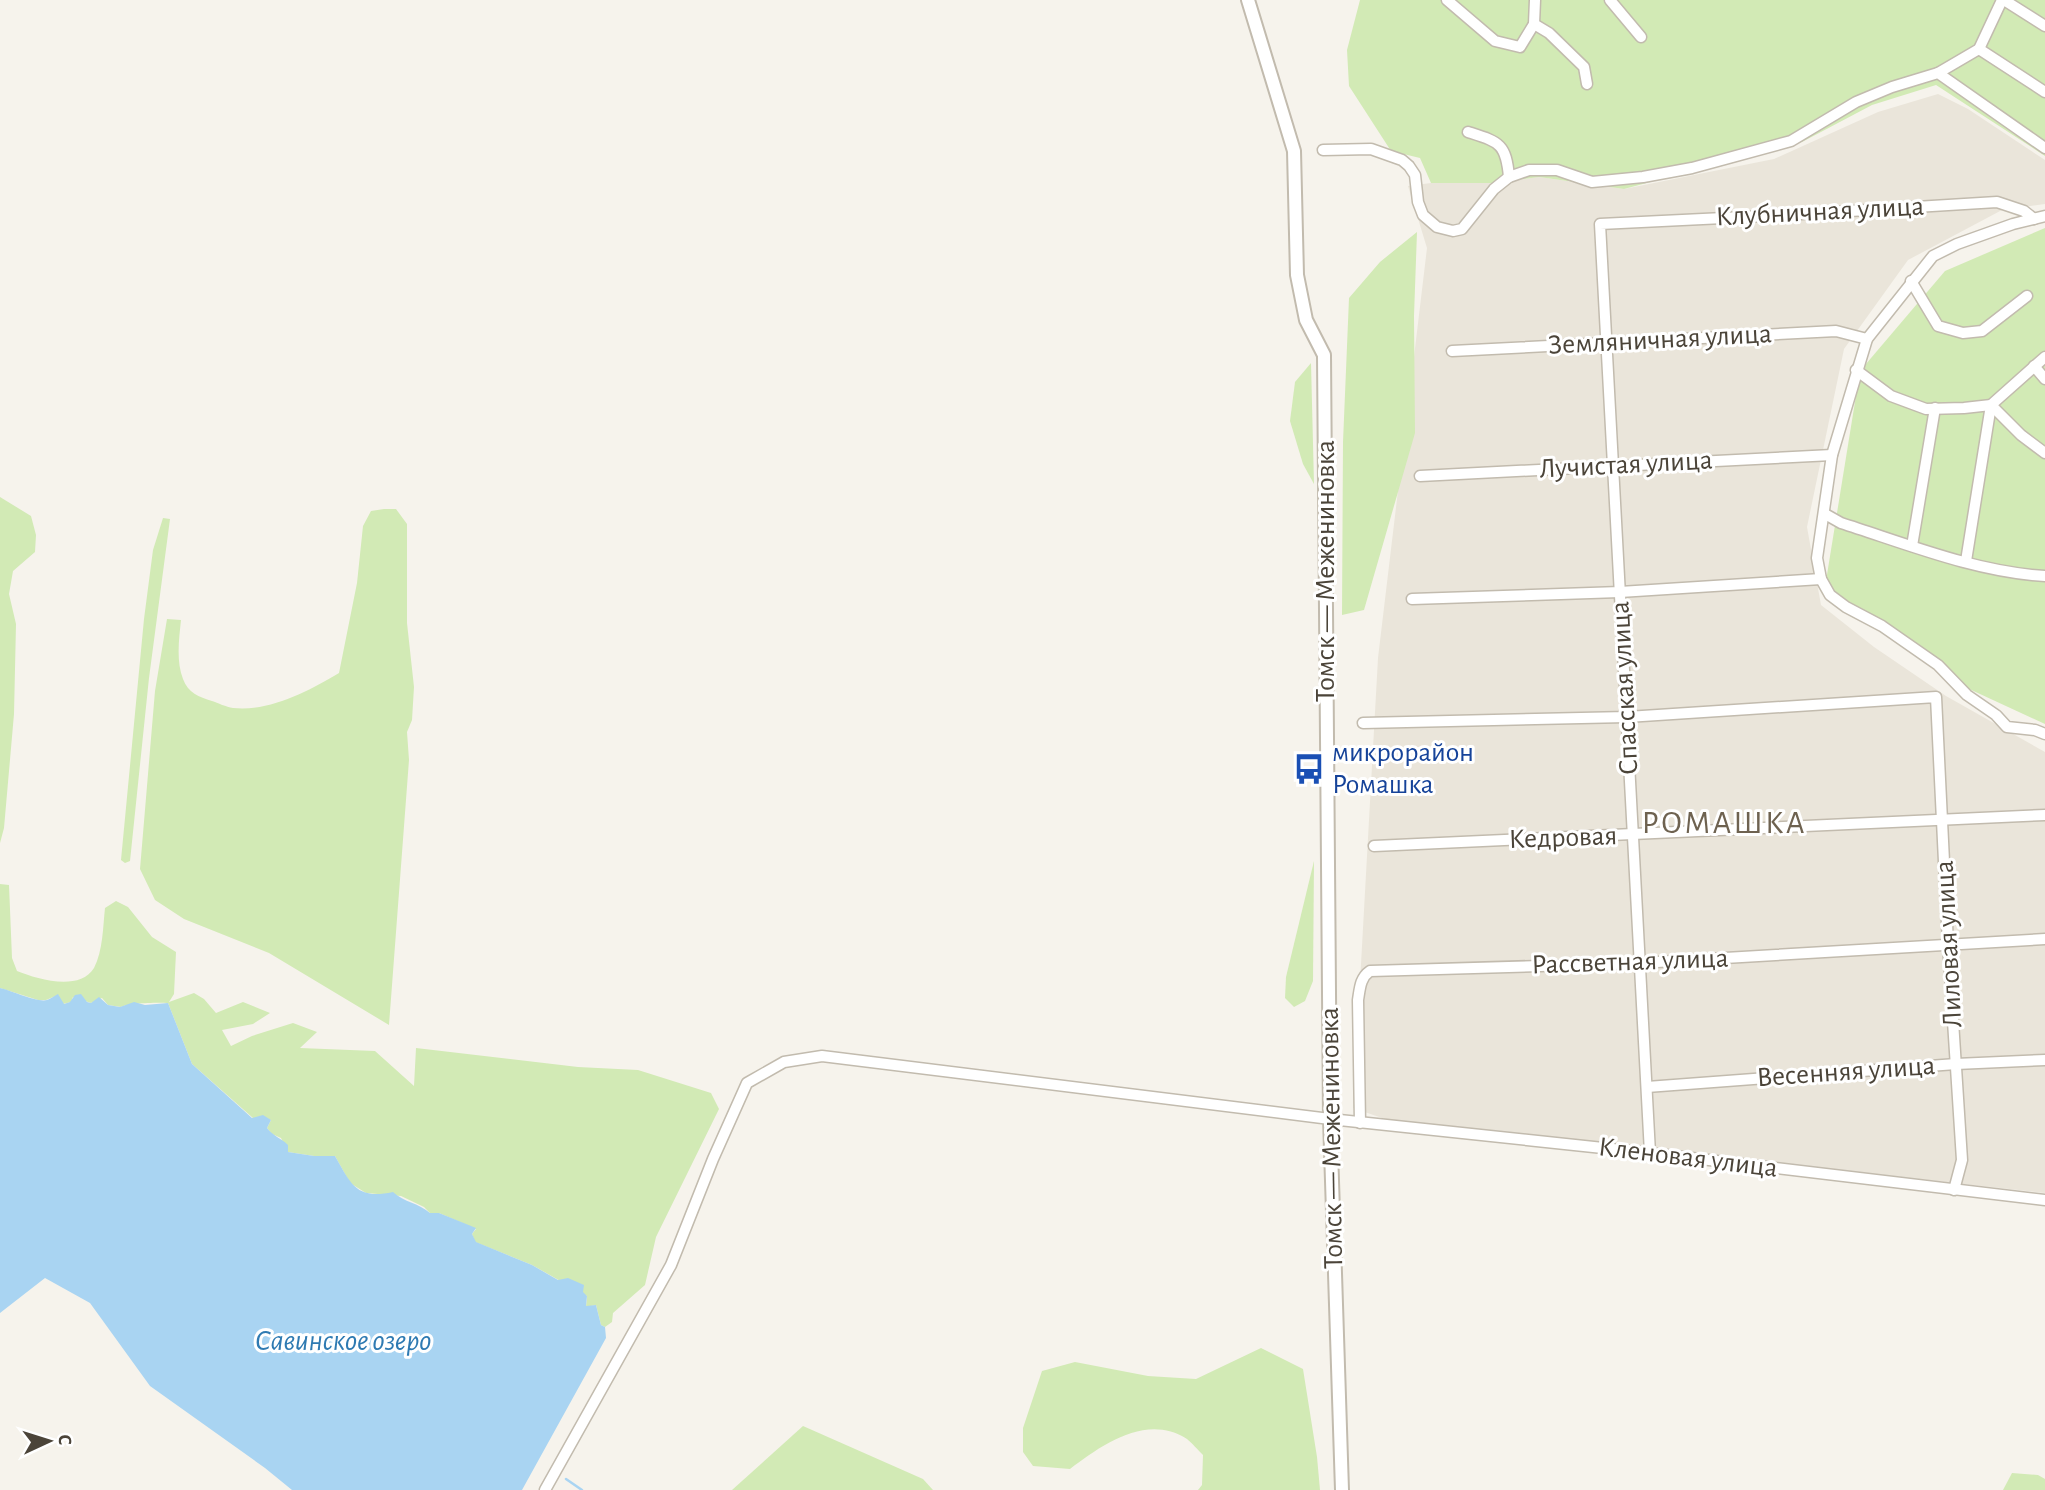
<svg xmlns="http://www.w3.org/2000/svg" width="2045" height="1490" font-family="'Alegreya Sans',sans-serif">
	<rect width="100%" height="100%" fill="#f6f3ec"/>
	<path fill="#eae5da" d="M1938,94L1968,109L2045,160V204L2002,210L1908,260L1844,349L1807,527L1821,605L1874,647L1946,696L2045,752V1193L1388,1120L1353,1108L1378,658L1427,248L1408,186L1431,183H1492L1539,177L1624,189L1774,159L1878,112Z"/>
	<g fill="#d2eab5">
		<path d="M1360,0H2045V156L1936,85L1872,105L1802,142L1624,189L1539,177L1492,183H1431L1420,158L1391,151L1349,86L1347,50Z"/>
		<path d="M2045,228V724L1967,688L1825,587L1860,371L1945,271Z"/>
		<path d="M1417,232L1414,316L1415,433L1364,610L1342,615L1343,442L1349,298L1380,262Z"/>
		<path d="M1311,363L1314,484L1303,464L1290,421L1295,382Z"/>
		<path d="M0,497L31,516L36,535L35,552L13,571L9,594L16,624L14,714L4,828L0,843Z"/>
		<path d="M384,509H396L407,524V623L414,687L412,720L407,732L409,760L389,1025L269,953L184,919L155,900L140,869L155,691L167,619L181,620C179,639 176,661 183,679C188,693 199,697 212,701C218,703 226,707 233,708C269,712 309,691 339,673L357,583L363,526L371,511Z"/>
		<path d="M163,518L170,519L149,678L130,861L125,863L121,860L144,619L153,550Z"/>
		<path d="M1314,861L1313,981L1305,1001L1294,1007L1285,998L1286,977Z"/>
		<path d="M0,884L9,885L12,958L17,971C37,979 79,992 94,968C103,951 103,926 105,908L116,901L128,907L152,937L176,952L174,994L169,1002L194,993L204,999L216,1013L243,1002L270,1013L253,1024L222,1030L231,1046L252,1036L293,1023L317,1032L300,1048L375,1051L414,1086L416,1048L578,1067L638,1070L711,1093L719,1109L656,1237L645,1285L613,1313L612,1322L605,1327L601,1325L596,1305L586,1307L587,1296L532,1265L475,1242L472,1234L476,1229L439,1213H430L424,1207L401,1196L366,1193L350,1183L335,1156H314L288,1152L281,1138L272,1134L267,1128L271,1120L253,1118L192,1064L168,1003C159,1002 127,1003 121,1007L108,1005L102,998L91,1003L73,997L71,1002L63,1004L58,995L46,1000H38L0,988Z"/>
		<path d="M1261,1348L1303,1369L1317,1457L1320,1490H1198L1202,1485L1203,1455C1198,1450 1192,1443 1187,1439C1146,1413 1102,1445 1070,1469L1033,1466L1023,1452V1428L1042,1371L1075,1362L1148,1376L1196,1379Z"/>
		<path d="M803,1426L923,1479L933,1490H732Z"/>
		<path d="M2012,1473L2038,1475L2045,1479V1490H2003Z"/>
	</g>
	<path fill="#a9d4f2" d="M0,988C10,990 38,1003 47,1000C50,999 54,996 58,994L64,1004L70,1002L75,995L81,994L87,1002L91,1003L99,997L108,1005L120,1007L134,1002L145,1005L168,1003L192,1064L252,1118L263,1115L271,1120L267,1128C273,1136 281,1138 288,1145V1152L314,1156H335C351,1184 356,1200 393,1192C403,1202 419,1203 430,1213H439L476,1228L472,1234L476,1242L532,1265L558,1280L568,1278L584,1285L583,1292L587,1296L586,1306L596,1305L601,1325L605,1327L606,1338L522,1490H292L265,1468L150,1386L90,1303L45,1278L0,1313Z"/>
	<g fill="none" stroke-linecap="round" stroke-linejoin="round">
		<path stroke="#a9d4f2" stroke-width="2.5" d="M566,1479L582,1490"/>
		<defs>
			<g id="minor">
				<path d="M1447,0L1495,41L1520,47L1534,24L1535,0"/>
				<path d="M1610,0L1641,37"/>
				<path d="M2004,0L2045,26"/>
				<path d="M1534,24L1549,33L1584,67L1587,84"/>
				<path d="M1979,49L2045,92"/>
				<path d="M1938,73L1979,49L2002,0"/>
				<path d="M1468,132C1499,142 1506,143 1509,177"/>
				<path d="M1323,150L1371,149L1402,160L1409,166L1415,175L1418,202L1423,215L1437,227L1453,231L1462,229L1494,189L1509,177L1529,170H1557L1592,182L1643,177L1692,168L1791,141L1856,102L1892,87L1938,73L2045,148"/>
				<path d="M2045,216L2013,224L1957,244L1933,256L1867,339L1832,455L1817,558L1821,579L1830,595L1846,607L1882,626L1938,665L1967,695L1996,715L2007,727L2035,730L2045,734"/>
				<path d="M1911,281L1938,326L1963,333L1982,331L2027,296"/>
				<path d="M1452,351L1836,331L1867,339"/>
				<path d="M2034,366L2045,379"/>
				<path d="M1856,370L1891,396L1926,409L1964,408L1991,405L2045,357"/>
				<path d="M1991,405L2021,435L2045,453"/>
				<path d="M1420,476L1832,455"/>
				<path d="M1825,514L1841,523C1907,544 1976,572 2045,576"/>
				<path d="M1912,546L1935,408"/>
				<path d="M1966,561L1991,405"/>
				<path d="M1412,599L1620,592L1821,579"/>
				<path d="M1363,723L1627,717L1936,697L1948,944L1962,1160L1954,1190"/>
				<path d="M1374,846L2045,815"/>
				<path d="M1647,1087L1956,1064L2045,1060"/>
				<path d="M1360,1123L1358,1000C1360,988 1360,978 1370,971L1640,963L2045,939"/>
				<path d="M1650,1153L1600,224L1785,215L1997,202L2024,211L2034,219"/>
				<path d="M545,1490L671,1265L713,1159L747,1083L784,1062L822,1056L1330,1119L1650,1153L2045,1200"/>
			</g>
			<path id="tertiary" d="M1248,0L1294,151L1297,275L1306,320L1324,355L1330,1119L1342,1490"/>
		</defs>
		<use href="#minor" stroke="#c2bbae" stroke-width="13"/>
		<use href="#tertiary" stroke="#c2bbae" stroke-width="16"/>
		<use href="#minor" stroke="#fff" stroke-width="10"/>
		<use href="#tertiary" stroke="#fff" stroke-width="12"/>
	</g>
	<defs>
		<symbol id="bus-bare" viewBox="-9 -9 18 18"><path d="M-5-6H5V4H4V6H2V4H-2V6H-4V4H-5ZM-3.5-4V0h7V-4ZM-3.5 1.2v1.5H-2V1.2ZM2 1.2v1.5H3.5V1.2Z" fill="#1a4fb4" stroke="#fff" stroke-width="2.5" paint-order="stroke"/></symbol>
	</defs>
	<g fill-rule="evenodd">
		<use href="#bus-bare" x="1287" y="747" width="44" height="44"/>
	</g>
	<g text-anchor="middle" dominant-baseline="central" stroke-width="6" stroke-linejoin="round" paint-order="stroke">
		<g font-size="28" fill="#4b4439" stroke="#fff">
			<text transform="translate(1820 212) rotate(-3)">Клубничная улица</text>
			<text transform="translate(1660 340) rotate(-3)">Земляничная улица</text>
			<text transform="translate(1626 465) rotate(-3)">Лучистая улица</text>
			<text transform="translate(1326 571) rotate(-90)">Томск — Межениновка</text>
			<text transform="translate(1625 688) rotate(-93)">Спасская улица</text>
			<text transform="translate(1563 838) rotate(-2)">Кедровая</text>
			<text transform="translate(1949 944) rotate(-93)">Лиловая улица</text>
			<text transform="translate(1630 962) rotate(-2)">Рассветная улица</text>
			<text transform="translate(1846 1072) rotate(-4)">Весенняя улица</text>
			<text transform="translate(1332 1138) rotate(-91)">Томск — Межениновка</text>
			<text transform="translate(1688 1158) rotate(7)">Кленовая улица</text>
		</g>
		<g font-size="28" fill="#164399" stroke="#fff" text-anchor="start">
			<text x="1332" y="753">микрорайон<tspan x="1332" dy="32">Ромашка</tspan></text>
		</g>
		<g font-size="30" font-style="italic" fill="#2e7ab2" stroke="#fff">
			<text x="343" y="1341">Савинское озеро</text>
		</g>
		<g font-size="32" letter-spacing="2" fill="#6e6250" stroke="#fff">
			<text x="1724" y="823">РОМАШКА</text>
		</g>
	</g>
	<g transform="translate(49 1441) rotate(86)" stroke="#ffffff" stroke-width="5" paint-order="stroke">
	<path d="M0-5L12 26L0 18L-12 26Z" fill="#4b4439"/>
	<text y="-10" font-size="19" font-weight="bold" text-anchor="middle" fill="#4b4439">С</text>
	</g>
</svg>
